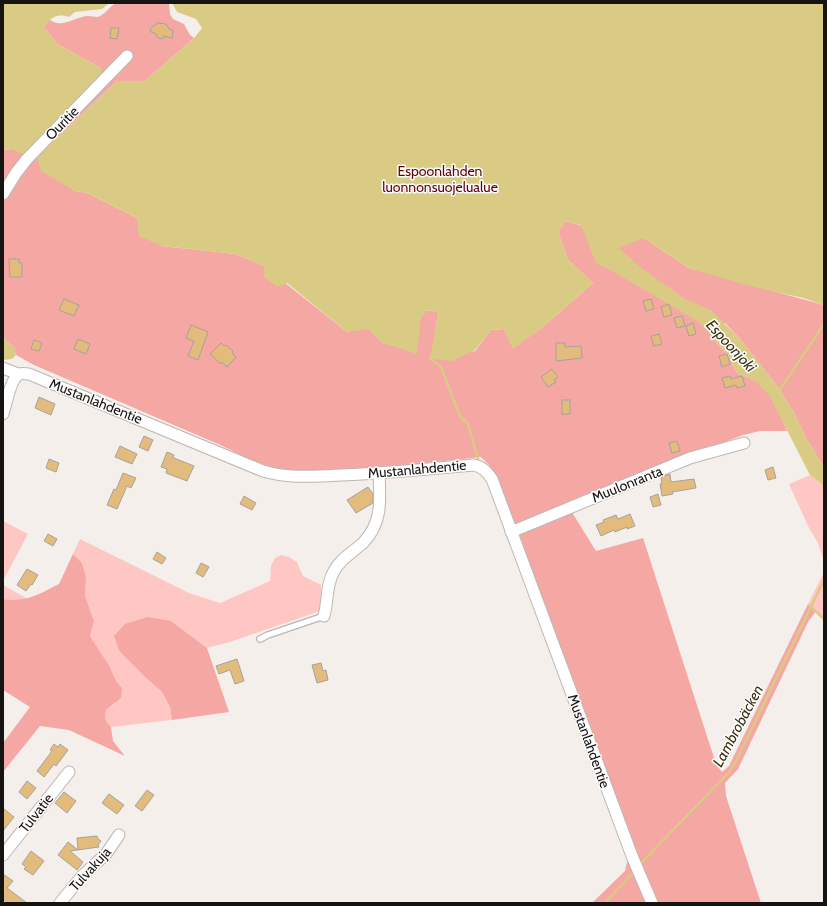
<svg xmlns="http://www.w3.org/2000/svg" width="827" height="906" font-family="Cabin,sans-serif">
	<rect width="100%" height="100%" fill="#f5efeb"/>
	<g fill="#fec7c4">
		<path d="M810,475L824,486V561L818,543L808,526L789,484Z"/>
		<path d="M3,521L28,534L3,581Z"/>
		<path d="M80,539L189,593L220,603L270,581L271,566L275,558L281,555L289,557L297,562L303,576L321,585L323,610L230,642L207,648L171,621L120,652L145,677L162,692L170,707L172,720L111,727L105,719L106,710L115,704L122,688L116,681L110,667L90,636L94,621L85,596L86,577L82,563L73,554Z"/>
		<path d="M824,564V619L808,604L823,574Z"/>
		<path d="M3,585L28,599L15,601L3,599Z"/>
	</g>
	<g fill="#f5a7a3">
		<path d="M115,3H169L170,14L173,19L184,24L190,35L194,38L145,81H117L37,157L75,191L87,193L137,218L162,246L236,254L264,266L347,332L368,328L383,343L421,317L427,310L437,312V320L431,358L475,351L491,330L504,329L513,348L544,326L593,283L568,260L558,231L566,221L590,228L644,238L689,268L824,305V468L806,438L794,413L778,387L740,339L725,323L711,336L728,355L737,373C743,376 749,377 755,381C771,391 780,413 787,431H760L743,435L613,485L569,504L573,514L596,551L643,538L716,764L722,772L729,766L808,604L816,611L808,622L738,769L725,783L726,796L761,903H592L625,871L628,858L636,854L525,551L499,485L489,465L481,457L372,469L293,473L266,467L218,444L34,365L16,355L14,347L6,341L3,335V150L11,149L101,68L57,44L44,27L49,19C61,30 76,16 88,16C91,16 95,17 98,17C104,15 110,7 115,3Z"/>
		<path d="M73,554L82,563L86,577L85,596L94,621L90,636L110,667L116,681L122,688L121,698L106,710L105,719L111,727L113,741L125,756L69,730L40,726L3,772V743L30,707L3,690V599C26,603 39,594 59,584Z"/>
		<path d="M148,617L171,621L207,648L229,712L172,720L170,707L162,692L145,677L120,652L114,636L125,624Z"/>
	</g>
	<g fill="#dacb84">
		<path d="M3,3H109L102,9L75,12L69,17C57,13 51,17 44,27L57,44L101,68L102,73L25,155L11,149L3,150Z"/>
		<path d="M172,3H824V305L803,298L746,285L689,268L644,238L619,248L639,266L685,299L711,310L740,339L778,387L794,413L806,438L824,468V486L810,475L769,395L755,381L737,373L728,355L699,322L614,272L596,263L581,225L566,221L558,231L568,260L593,283L544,326L513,349L504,329L491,330L475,350L452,361L430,358L437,320V312L427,310L421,317L417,354L383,343L368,329L347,332L287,283L277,287L264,277V266L236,254L162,246L139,236L137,218L87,193L75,191L41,171L37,157L117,81H145L194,38L202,28L196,19L177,12Z"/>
		<path d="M3,335L6,341L14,347L16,355L12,359L3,360Z"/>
	</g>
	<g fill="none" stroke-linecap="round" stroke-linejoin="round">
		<g stroke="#dacb84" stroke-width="2.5">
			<path d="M430,358L441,367L460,416L468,424L478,459"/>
			<path d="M779,391L824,324"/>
			<path d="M810,606L824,619"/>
			<path d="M642,862L731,770L738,757L824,580"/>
			<path d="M605,903L632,874"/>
		</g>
	</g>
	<g fill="#e3bc7d" stroke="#a5a29d">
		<path d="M158,23L166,24L169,29L173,30L172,38L164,36L162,39L158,38L156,34L151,32L150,29L152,27Z"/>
		<path d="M111,28H119L117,39L110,38Z"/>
		<path d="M9,259H19V263H22V277H10Z"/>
		<path d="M64,299L79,305L74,316L59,310Z"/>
		<path d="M651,299L654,309L646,311L643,301Z"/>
		<path d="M669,304L672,315L664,317L661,307Z"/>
		<path d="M682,316L685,326L677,328L674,318Z"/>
		<path d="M693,323L696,334L689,336L686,326Z"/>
		<path d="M191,325L208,332L198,360L188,356L194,341L186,338Z"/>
		<path d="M659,334L662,344L654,346L651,336Z"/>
		<path d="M78,339L90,344L86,354L74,349Z"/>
		<path d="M34,340L42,343L39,351L31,349Z"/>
		<path d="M221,343L224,346L226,345L233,351L232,353L236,357L227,367L222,362L221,364L210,354Z"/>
		<path d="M556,343H565V347L581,346L582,358L556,361Z"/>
		<path d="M727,354L730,364L722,367L719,356Z"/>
		<path d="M552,369L558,377L554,380L556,382L548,387L541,377Z"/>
		<path d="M730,376L731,379L742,376L745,386L737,388L736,385L725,388L722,378Z"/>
		<path d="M39,397L55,404L51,415L35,408Z"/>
		<rect x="562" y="400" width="8" height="14"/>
		<path d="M144,436L153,440L148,451L139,447Z"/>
		<path d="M677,441L680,451L672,453L669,443Z"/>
		<path d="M120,446L137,454L132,464L115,457Z"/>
		<path d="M167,452L174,455L173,457L174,458L194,466L187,481L166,473L167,469L161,467Z"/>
		<path d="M49,459L59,463L56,472L46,468Z"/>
		<path d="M773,467L776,478L768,480L765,470Z"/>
		<path d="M123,473L136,478L131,488L127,486L117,509L107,505L114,489L116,490Z"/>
		<path d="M670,474L671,482L694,479L696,488L672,492L673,494L662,496L660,484H662L661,477Z"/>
		<path d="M368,487L373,494V503L356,513L347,500Z"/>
		<path d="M658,494L661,505L653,507L650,497Z"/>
		<path d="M244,496L256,503L252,510L240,504Z"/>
		<path d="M630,514L635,526L627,529V527L615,532L614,530L601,536L596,525L604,522L603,520L616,515L618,519Z"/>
		<path d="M48,534L57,539L53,546L44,541Z"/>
		<path d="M157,552L166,558L162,564L153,559Z"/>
		<path d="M201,563L209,567L203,577L196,573Z"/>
		<path d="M27,569L38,575L32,585L31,584L26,591L17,585Z"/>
		<path d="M237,659L244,681L235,684L230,670L219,674L216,666Z"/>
		<path d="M321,663L323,671L326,670L328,680L317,683L312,665Z"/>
		<path d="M54,744L58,747L60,744L68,750L56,766L54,764L44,777L37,771L52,751L50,750Z"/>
		<path d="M27,781L36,788L27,799L19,792Z"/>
		<path d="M147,790L154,795L142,811L135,806Z"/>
		<path d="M64,792L76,801L67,813L55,803Z"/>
		<path d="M109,794L124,805L117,814L102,803Z"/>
		<path d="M3,808L14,817L3,831Z"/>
		<path d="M97,836L98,839L101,841L98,845L99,847L70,851L83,862L77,870L58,855L68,842L78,850L77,838Z"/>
		<path d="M31,851L44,861L33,875L24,869L26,867L22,864Z"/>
		<path d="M3,874L13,881L7,888L27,903H8L3,899Z"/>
	</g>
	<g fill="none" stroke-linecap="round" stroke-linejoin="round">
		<defs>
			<path id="lane" d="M260,639L268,635L324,616"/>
			<g id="street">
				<path d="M3,194L16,173L27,159L127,56"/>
				<path d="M3,368L18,374"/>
				<path d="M3,414C6,404 11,377 20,374C23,373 26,374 29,374L263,471C292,479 313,476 342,475C386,473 429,469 473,465C482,466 487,472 492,479L632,856L652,903"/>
				<path d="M511,532L690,458L744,443"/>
				<path d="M324,616C328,602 326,584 334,571C340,559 353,552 363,543C383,522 380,500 379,473"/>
				<path d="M3,855L69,772"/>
				<path d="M60,903L82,876L106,854L119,835"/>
			</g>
		</defs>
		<use href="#lane" stroke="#bcb7b3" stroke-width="8"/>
		<use href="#street" stroke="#bcb7b3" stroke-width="13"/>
		<use href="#lane" stroke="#fff" stroke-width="5.5"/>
		<use href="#street" stroke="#fff" stroke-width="11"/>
	</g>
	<g text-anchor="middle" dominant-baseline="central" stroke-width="3" stroke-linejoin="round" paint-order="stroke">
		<g font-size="14" fill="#161413" stroke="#fefdfc">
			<text transform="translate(62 123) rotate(-46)">Ouritie</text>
			<text transform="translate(96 401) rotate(22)">Mustanlahdentie</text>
			<text transform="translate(417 469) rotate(-5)">Mustanlahdentie</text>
			<text transform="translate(627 484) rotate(-22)">Muulonranta</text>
			<text transform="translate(589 741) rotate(70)">Mustanlahdentie</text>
			<text transform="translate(36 813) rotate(-52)">Tulvatie</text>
			<text transform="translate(90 869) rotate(-48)">Tulvakuja</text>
		</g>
		<g font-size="14" fill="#5e010f" stroke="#fefdfc">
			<text x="440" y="171">Espoonlahden<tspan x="440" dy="16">luonnonsuojelualue</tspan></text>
		</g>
		<g font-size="15" font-style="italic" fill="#363010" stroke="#fefdfc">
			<text transform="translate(731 346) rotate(47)">Espoonjoki</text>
			<text transform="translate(738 726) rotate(-62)">Lambrobäcken</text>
		</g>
	</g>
	<rect width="827" height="906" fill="none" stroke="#161413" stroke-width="8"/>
</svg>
